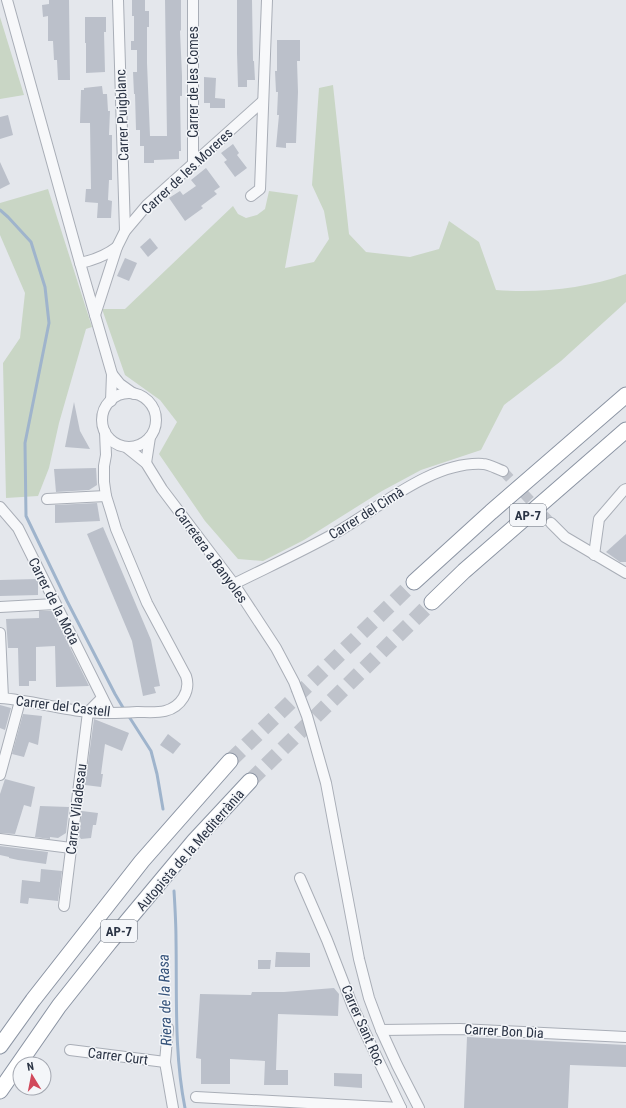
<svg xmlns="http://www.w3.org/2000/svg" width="626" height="1108" font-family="'Roboto Condensed',sans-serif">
	<rect width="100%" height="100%" fill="#e4e7ec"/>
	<g fill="#c9d6c5">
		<path d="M0,17L24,95L0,99Z"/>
		<path d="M333,85L349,234L366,252L410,257L439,249L449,221L479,242L496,290C540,293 584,289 626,274V302L561,361L504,405L481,450L421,470L382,491L304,540L263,561L238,559L205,521L159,454L177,422L160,400L125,375L102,309H125L233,206L238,214L246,218L257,215L265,209L269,191L298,195L285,268L314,262L329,239L324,211L312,185L319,88Z"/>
		<path d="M48,189L92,327L86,329L59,423L49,468L38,496L6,498L3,363L20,338L25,293L0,235V203Z"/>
	</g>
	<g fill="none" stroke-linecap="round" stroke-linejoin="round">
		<g stroke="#9fb4cc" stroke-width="3">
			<path d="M0,210L8,217L31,242L45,287L49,323L25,443L26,516L67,601L115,694L125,711"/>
			<path d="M128,715L151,751L157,774L163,809"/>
			<path d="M174,891C175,907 176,924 176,940C177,996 174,1053 185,1108"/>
		</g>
	</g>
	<g fill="#bbc0ca">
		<path d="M49,0H69L70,80H58L57,60H54L53,41H48V16L43,17L42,5L49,4Z"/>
		<path d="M132,0H145V11H149V27H147V63L150,136H167L165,0H181V30L180,31L182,76V96H180L181,151H179V159L154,160V163H144V146H140V130H136L135,94H134L133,72H137V50H131V41H134V16H132Z"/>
		<path d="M237,0H252L253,61H254L255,80H247V87H238L237,53Z"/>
		<path d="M85,17H106V32H104L105,72L86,73V43H85Z"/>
		<path d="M277,40H300V61H297L298,92L296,143H286V148L276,147L279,115H277L278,92H276L275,71H277Z"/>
		<path d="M204,77L216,78L215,98L225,99V108H210V103H204Z"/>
		<path d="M102,86L103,94H107L108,111H110L109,135H112V180H109L108,200L112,201L111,218H97L98,203L85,202L86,189H91L90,123H80L81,90H84V88Z"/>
		<path d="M8,115L13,135L0,139V117Z"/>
		<path d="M233,144L239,153L237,155L247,168L235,177L224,162L227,160L221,153Z"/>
		<path d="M0,162L10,184L0,189Z"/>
		<path d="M206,168L220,187L214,191L217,194L201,206L203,208L185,221L169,198L180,191L183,195L196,186L191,180Z"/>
		<path d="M150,238L158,248L148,257L140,247Z"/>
		<path d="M125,258L137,263L129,281L117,276Z"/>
		<path d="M74,402L80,431L90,449L65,447Z"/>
		<path d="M96,468L97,485L89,490L56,492L54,469Z"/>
		<path d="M97,503L100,521L55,523V505Z"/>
		<path d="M103,527L151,640L160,686L154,687L156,693L143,696L132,641L87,534Z"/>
		<path d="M626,534V562H620L606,552Z"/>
		<path d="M36,579L38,582V595L0,596V580Z"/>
		<path d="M39,611H52L89,686L56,687L55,646L36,647V681H29V686H19L18,648H8L6,619L39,618Z"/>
		<path d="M0,705L11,708L5,730L0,728Z"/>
		<path d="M23,714L42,716L38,745L29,742L24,757L12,754Z"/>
		<path d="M94,719L129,733L122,751L105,744L101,774H103L101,787L85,785Z"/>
		<path d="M168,734L181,744L173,754L160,745Z"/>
		<path d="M5,779L35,787L31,807L24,805L15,834L0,833V794Z"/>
		<path d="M40,806L69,807L66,833L58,838L50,837V839L35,837Z"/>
		<path d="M82,811L98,813L96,825H93L91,838L81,839L79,836Z"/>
		<path d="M0,846L48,852L46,864L18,860L9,858V857L0,855Z"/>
		<path d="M41,869L62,871L58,901L29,898L28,904L20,903L22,880L40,882Z"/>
		<path d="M276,952L310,953V967H275Z"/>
		<path d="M258,960H271L270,969H258Z"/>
		<path d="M334,988L339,994L338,1016L278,1014L276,1070H288V1085H264L265,1061L230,1059V1084H201V1059L196,1058L200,994L251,995L252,992H284Z"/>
		<path d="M467,1037L626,1045V1067L570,1065L568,1108H464Z"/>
		<path d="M334,1073L362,1074V1088L334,1086Z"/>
	</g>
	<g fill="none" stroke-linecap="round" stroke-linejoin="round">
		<path stroke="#bfc3cb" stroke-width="10" stroke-dasharray="10 5" stroke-linecap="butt" d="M503,471L551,523"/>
		<g stroke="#bfc3cb" stroke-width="15" stroke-dasharray="15 8" stroke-linecap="butt">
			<path d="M230,761L414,582"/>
			<path d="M250,781L432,602"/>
		</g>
		<defs>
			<g id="minor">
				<path d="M7,0L80,263L112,374L111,401"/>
				<path d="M118,0L125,231"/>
				<path d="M193,0V164"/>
				<path d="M251,196L260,189L267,0"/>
				<path d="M80,263C95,260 105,256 117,247"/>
				<path d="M95,315L117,247L125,231L147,205L263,101"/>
				<path d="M112,374L120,384L134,394"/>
				<circle cx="129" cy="420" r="27"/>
				<path d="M126,447L146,463L162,489L234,584L276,648L294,682L307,716L326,783L359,959L369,998L381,1030L397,1065L419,1108"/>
				<path d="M146,463L150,437"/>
				<path d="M47,499L106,496"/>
				<path d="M0,507L18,528L110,713"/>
				<path d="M551,523L565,537L626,573"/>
				<path d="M594,555L599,519L624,490L626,489"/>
				<path d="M234,584C268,567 303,551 337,532C379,508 432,461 483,464C489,464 497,469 503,471"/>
				<path d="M0,607L55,604"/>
				<path d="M0,633L3,698"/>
				<path d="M0,698C29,700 59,709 88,712C105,714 121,713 138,712C147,712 157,713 165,711C181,707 191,691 186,676L147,603L116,529L111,512L106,496L104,482V466L106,455L105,432"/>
				<path d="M0,775L20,701"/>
				<path d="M0,839L71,848"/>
				<path d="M300,878L327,940L353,1007L401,1108"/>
				<path d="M64,906L88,712L102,698"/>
				<path d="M168,1028L165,1062L173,1108"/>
				<path d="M381,1030L460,1029L626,1037"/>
				<path d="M70,1050L165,1062"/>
				<path d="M196,1097L401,1108"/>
			</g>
			<g id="highway">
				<path d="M414,582L491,512L626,395"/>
				<path d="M432,602L464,571L626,430"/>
				<path d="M0,1046L33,1000L142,861L230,761"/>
				<path d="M0,1091L59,1006L109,943L195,840L250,781"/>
			</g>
		</defs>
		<use href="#minor" stroke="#a9aeb7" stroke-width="12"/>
		<use href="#highway" stroke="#8b94a3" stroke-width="17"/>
		<use href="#minor" stroke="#f7f8fa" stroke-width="10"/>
		<use href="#highway" stroke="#fff" stroke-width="15"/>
	</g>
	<g text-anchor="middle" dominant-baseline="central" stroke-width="3" stroke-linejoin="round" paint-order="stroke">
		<g fill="#f4f6f9" stroke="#676e7b" stroke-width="1">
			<rect x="510" y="504" width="36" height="22" rx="3"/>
			<rect x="101" y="920" width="36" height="22" rx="3"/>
		</g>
		<g font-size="13" font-weight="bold" fill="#2b3445">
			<text x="528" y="515">AP-7</text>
			<text x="119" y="931">AP-7</text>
		</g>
		<g font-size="14" fill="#2b3445" stroke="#f4f6f9">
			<text transform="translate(193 82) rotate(-90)">Carrer de les Comes</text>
			<text transform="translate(122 115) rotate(-92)">Carrer Puigblanc</text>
			<text transform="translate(187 171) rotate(-43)">Carrer de les Moreres</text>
			<text transform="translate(366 513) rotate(-32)">Carrer del Cimà</text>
			<text transform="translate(211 555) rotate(54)">Carretera a Banyoles</text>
			<text transform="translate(54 601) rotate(63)">Carrer de la Mota</text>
			<text transform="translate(63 706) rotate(7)">Carrer del Castell</text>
			<text transform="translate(76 809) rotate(-83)">Carrer Viladesau</text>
			<text transform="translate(190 850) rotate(-49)">Autopista de la Mediterrània</text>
			<text transform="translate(363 1025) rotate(66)">Carrer Sant Roc</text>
			<text transform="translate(504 1031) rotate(3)">Carrer Bon Dia</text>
			<text transform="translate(118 1056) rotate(7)">Carrer Curt</text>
		</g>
		<g font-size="15" font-style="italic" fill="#34527a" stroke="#f4f6f9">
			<text transform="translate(165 1000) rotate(-92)">Riera de la Rasa</text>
		</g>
	</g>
	<g transform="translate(32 1076) rotate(350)"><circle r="19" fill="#f4f6f9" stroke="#a4a8b1"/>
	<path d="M0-3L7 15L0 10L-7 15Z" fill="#d1495b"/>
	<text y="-6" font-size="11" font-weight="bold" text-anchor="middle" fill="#2b3445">N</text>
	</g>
</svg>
